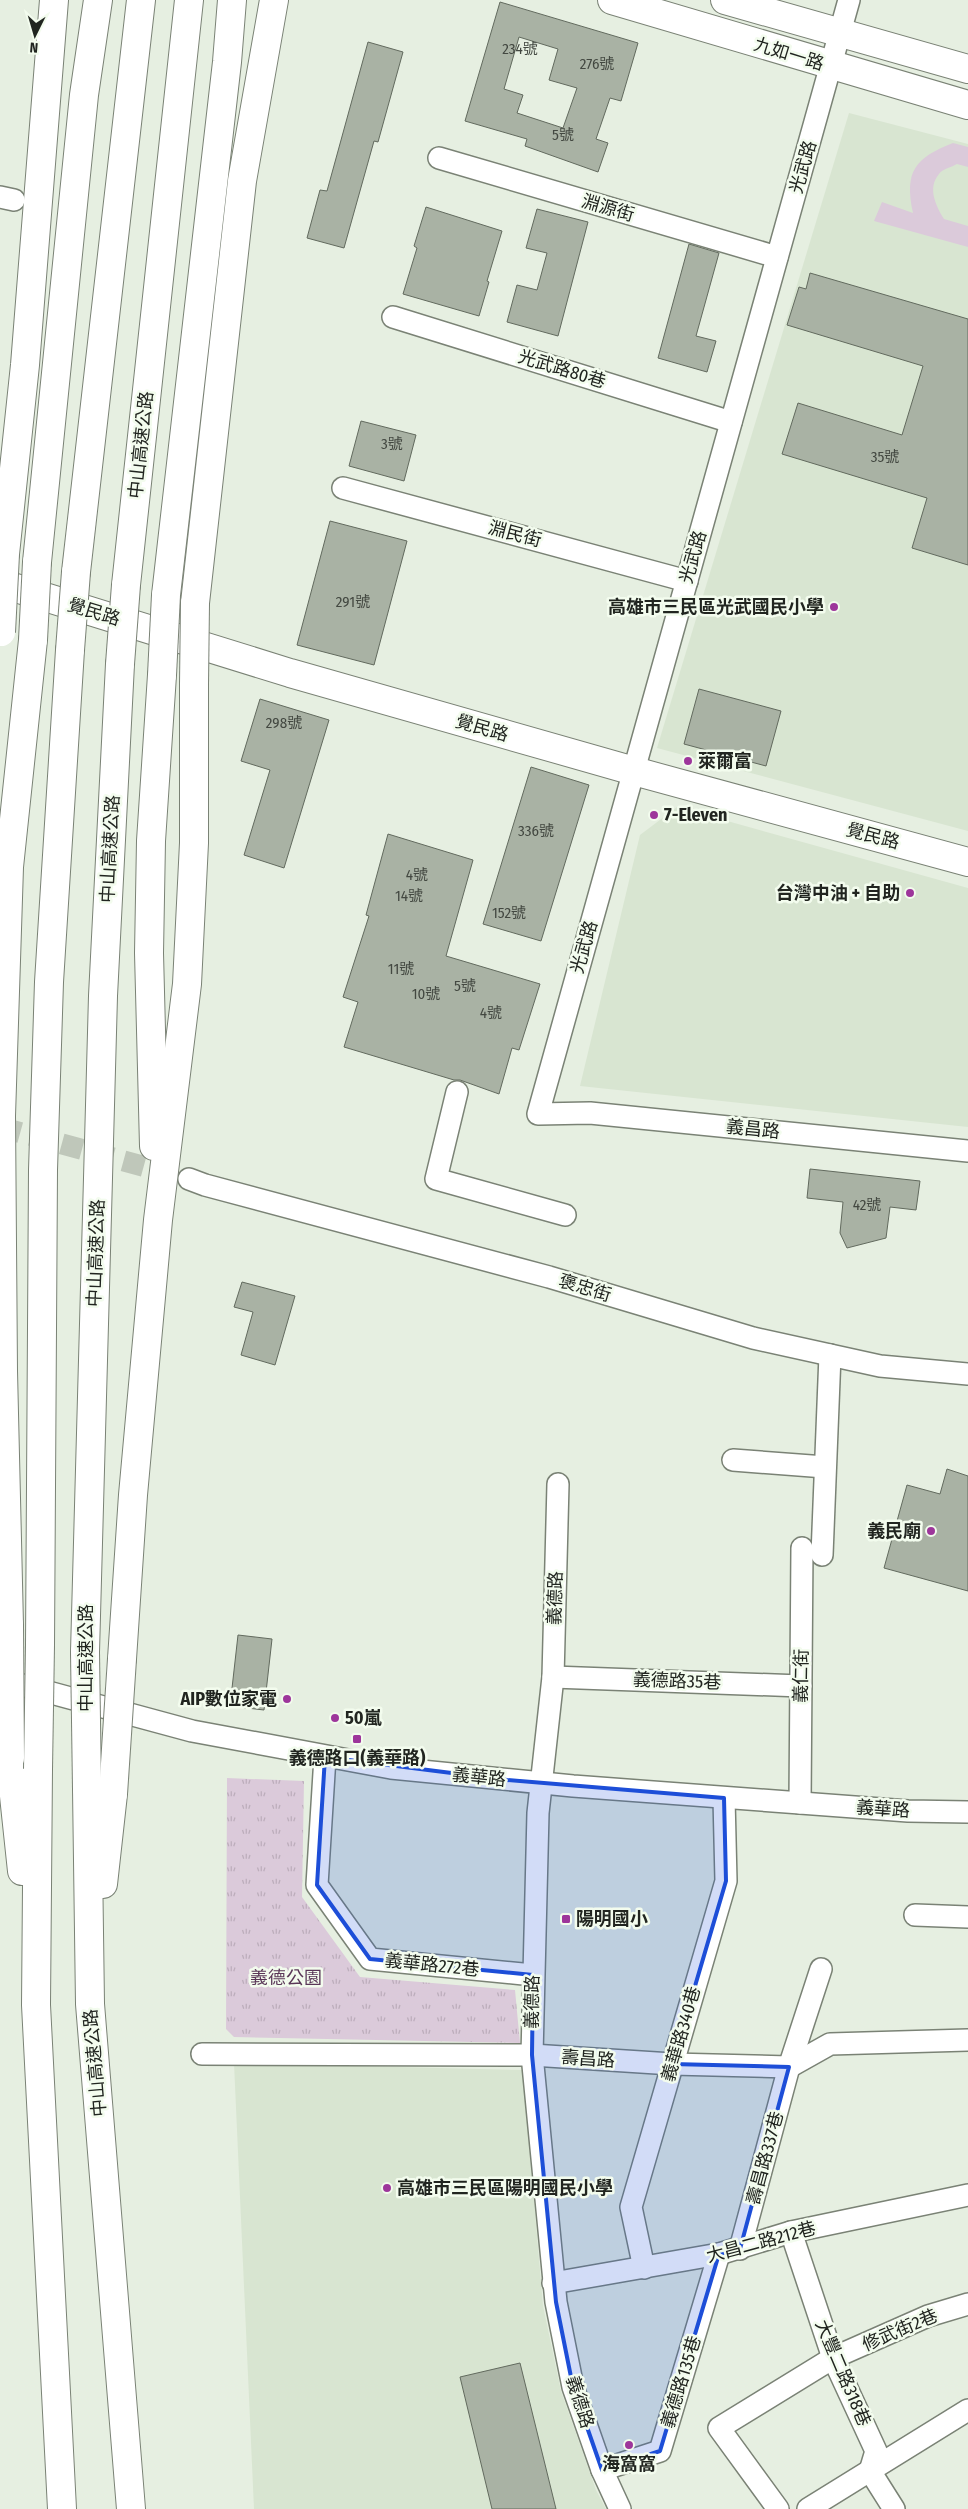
<svg xmlns="http://www.w3.org/2000/svg" width="968" height="2509" font-family="'Fira Sans Condensed','Noto Sans TC',sans-serif">
	<defs>
		<pattern id="park-tufts" width="24" height="20" patternUnits="userSpaceOnUse" patternTransform="scale(1.25)"><rect width="24" height="20" fill="#dbcada"/><path d="M3 7l-1-3M5 7V3M7 7l1-3M15 17l-1-3M17 17v-4M19 17l1-3" fill="none" stroke="#bcadbb"/></pattern>
	</defs>
	<rect width="100%" height="100%" fill="#e6efe1"/>
	<g fill="#d8e5d1">
		<path d="M849,113L968,144V831L657,748Z"/>
		<path d="M677,807L968,888V1127L580,1086L640,835Z"/>
		<path d="M234,2063L523,2070L543,2306L561,2391L596,2490L606,2509H254Z"/>
	</g>
	<path fill="url(#park-tufts)" d="M227,1778L304,1781L302,1897L360,1977L515,1990L520,2043L234,2037L226,2029Z"/>
	<path fill="#dbcada" d="M953,143L968,147V167L957,164C952,167 942,169 939,174C927,188 936,206 944,219L968,226V247L874,221L882,202L913,213C904,171 915,158 953,143Z"/>
	<g fill="#a9b2a4" stroke="#626a5e" fill-rule="evenodd">
		<path d="M500,2L638,43L621,101L610,98L596,139L608,143L598,172L525,146L527,139L465,121ZM519,37L558,49L549,80L577,88L563,128L517,113L523,95L504,89Z"/>
		<path d="M368,42L403,52L378,142L374,141L344,248L307,238L320,190L327,191Z"/>
		<path d="M426,207L502,231L487,281L489,282L479,316L403,294L417,248L414,246Z"/>
		<path d="M537,209L588,222L558,336L507,322L517,285L537,290L547,253L526,248Z"/>
		<path d="M689,244L719,253L696,336L716,341L707,372L658,358Z"/>
		<path d="M810,273L968,319V565L912,548L927,498L782,454L798,403L902,435L923,366L787,325L799,287L806,289Z"/>
		<path d="M361,421L416,435L404,481L349,466Z"/>
		<path d="M330,521L407,541L374,665L297,645Z"/>
		<path d="M699,689L781,711L766,766L684,744Z"/>
		<path d="M260,699L329,720L284,868L244,855L270,770L241,761Z"/>
		<path d="M531,767L589,785L541,941L483,924Z"/>
		<path d="M388,834L473,860L446,956L540,984L519,1050L512,1048L499,1094L460,1080H454L344,1047L358,1002L343,997L369,916L366,915Z"/>
		<path d="M810,1169L920,1181L916,1210L890,1207L886,1238L847,1248L840,1233L843,1202L807,1198Z"/>
		<path d="M242,1282L295,1296L275,1365L241,1355L253,1312L234,1307Z"/>
		<path d="M947,1469L968,1476V1591L884,1568L907,1485L940,1494Z"/>
		<path d="M238,1635L272,1639L264,1710L230,1706Z"/>
		<path d="M520,2363L556,2509H492L460,2377Z"/>
	</g>
	<g fill="none" stroke-linecap="round" stroke-linejoin="round">
		<path stroke="#bfc7ba" stroke-width="21" stroke-dasharray="21 11" stroke-linecap="butt" d="M0,1127L179,1176"/>
		<defs>
			<g id="street">
				<path d="M849,0L538,1114L590,1113L968,1151"/>
				<path d="M439,158L777,257"/>
				<path d="M0,197L14,200"/>
				<path d="M393,317L731,422"/>
				<path d="M343,488L687,581"/>
				<path d="M457,1092L436,1179L565,1215"/>
				<path d="M189,1179L205,1185L549,1277L753,1338L880,1366L968,1374"/>
				<path d="M733,1460L825,1467"/>
				<path d="M558,1484L553,1677L538,1813L532,2055L556,2302L573,2387L602,2470L620,2509"/>
				<path d="M822,1555L830,1355"/>
				<path d="M553,1677L801,1686"/>
				<path d="M0,1679L192,1731L391,1768L573,1786L908,1811L968,1812"/>
				<path d="M325,1757L317,1885L370,1959L533,1975"/>
				<path d="M800,1803L802,1548"/>
				<path d="M915,1915L968,1917"/>
				<path d="M202,2054L532,2055L672,2064L789,2067L830,2044L968,2040"/>
				<path d="M791,2232L833,2358L876,2451L870,2471L894,2509"/>
				<path d="M740,2249L789,2067L821,1969"/>
				<path d="M644,2268L631,2207L726,1881L724,1798"/>
				<path d="M553,2283L719,2254L791,2232L968,2195"/>
				<path d="M602,2470L660,2451L719,2254"/>
				<path d="M778,2509L719,2428L833,2358L928,2316L968,2304"/>
				<path d="M808,2509L968,2410"/>
			</g>
			<path id="secondary" d="M0,583L290,673L634,771L968,862"/>
			<g id="primary">
				<path d="M612,0L968,105"/>
				<path d="M725,0L968,69"/>
			</g>
			<g id="highway">
				<path d="M5,554L25,365L54,0"/>
				<path d="M37,562L84,95L98,0"/>
				<path d="M76,572L141,0"/>
				<path d="M126,585L189,0"/>
				<path d="M166,595L227,62L232,0"/>
				<path d="M195,603L242,181L274,0"/>
				<path d="M154,1146L149,953L151,841L162,675"/>
				<path d="M9,1625L3,1371L1,1116L9,867L33,640"/>
				<path d="M40,1645L43,1170L49,982L70,650"/>
				<path d="M85,1652L103,996L120,664"/>
				<path d="M122,1659L133,1495L158,1220L187,984L194,843V684"/>
				<path d="M10,1758L22,1871"/>
				<path d="M38,1769L36,2005L62,2509"/>
				<path d="M87,1789L90,2004L131,2509"/>
				<path d="M103,1884L113,1794"/>
			</g>
		</defs>
		<use href="#street" stroke="#7a8275" stroke-width="24"/>
		<use href="#secondary" stroke="#7a8275" stroke-width="30"/>
		<use href="#primary" stroke="#7a8275" stroke-width="30"/>
		<use href="#highway" stroke="#7a8275" stroke-width="30"/>
		<use href="#street" stroke="#fff" stroke-width="21"/>
		<use href="#secondary" stroke="#fff" stroke-width="28"/>
		<use href="#primary" stroke="#fff" stroke-width="28"/>
		<use href="#highway" stroke="#fff" stroke-width="28"/>
		<defs>
			<g id="highway-bridge">
				<path d="M1,632L5,554"/>
				<path d="M33,640L37,562"/>
				<path d="M70,650L76,572"/>
				<path d="M120,664L126,585"/>
				<path d="M162,675L166,595"/>
				<path d="M194,684L195,603"/>
				<path d="M9,1625L10,1758"/>
				<path d="M85,1652L87,1789"/>
				<path d="M38,1769L40,1645"/>
				<path d="M113,1794L122,1659"/>
			</g>
		</defs>
		<use href="#highway-bridge" stroke="#7a8275" stroke-width="30" stroke-linecap="butt"/>
		<use href="#highway-bridge" stroke="#fff" stroke-width="28"/>
	</g>
	<path fill="#1d4ed8" fill-opacity="0.2" stroke="#1d4ed8" stroke-width="4" stroke-linejoin="round" d="M325,1757L507,1780L724,1798L726,1881L672,2064L789,2067L740,2249L719,2254L660,2451L602,2470L573,2387L556,2302L532,2055L533,1975L370,1959L317,1885Z"/>
	<g fill="#9d369b" stroke="#f3fcee" stroke-width="2">
		<circle cx="834" cy="607" r="5"/>
		<circle cx="688" cy="761" r="5"/>
		<circle cx="654" cy="815" r="5"/>
		<circle cx="910" cy="893" r="5"/>
		<circle cx="931" cy="1531" r="5"/>
		<circle cx="287" cy="1699" r="5"/>
		<circle cx="335" cy="1718" r="5"/>
		<rect x="352" y="1734" width="10" height="10" rx="2.5"/>
		<rect x="561" y="1914" width="10" height="10" rx="2.5"/>
		<circle cx="387" cy="2188" r="5"/>
		<circle cx="629" cy="2445" r="5"/>
	</g>
	<g text-anchor="middle" dominant-baseline="central" stroke-width="5" stroke-linejoin="round" paint-order="stroke">
		<g font-size="15" fill="#434841">
			<text x="520" y="49">234號</text>
			<text x="597" y="64">276號</text>
			<text x="563" y="135">5號</text>
			<text x="392" y="444">3號</text>
			<text x="885" y="457">35號</text>
			<text x="353" y="602">291號</text>
			<text x="284" y="723">298號</text>
			<text x="536" y="831">336號</text>
			<text x="417" y="875">4號</text>
			<text x="409" y="896">14號</text>
			<text x="509" y="913">152號</text>
			<text x="401" y="969">11號</text>
			<text x="465" y="986">5號</text>
			<text x="426" y="994">10號</text>
			<text x="491" y="1013">4號</text>
			<text x="867" y="1205">42號</text>
		</g>
		<g font-size="18" fill="#212520" stroke="#f3fcee">
			<text transform="translate(789 54) rotate(17)">九如一路</text>
			<text transform="translate(803 167) rotate(-74)">光武路</text>
			<text transform="translate(608 208) rotate(16)">淵源街</text>
			<text transform="translate(562 369) rotate(17)">光武路80巷</text>
			<text transform="translate(141 445) rotate(-84)">中山高速公路</text>
			<text transform="translate(515 534) rotate(15)">淵民街</text>
			<text transform="translate(693 557) rotate(-74)">光武路</text>
			<text transform="translate(94 612) rotate(17)">覺民路</text>
			<text transform="translate(482 728) rotate(16)">覺民路</text>
			<text transform="translate(873 836) rotate(15)">覺民路</text>
			<text transform="translate(110 849) rotate(-87)">中山高速公路</text>
			<text transform="translate(584 947) rotate(-74)">光武路</text>
			<text transform="translate(753 1129) rotate(6)">義昌路</text>
			<text transform="translate(96 1253) rotate(-88)">中山高速公路</text>
			<text transform="translate(585 1288) rotate(17)">褒忠街</text>
			<text transform="translate(555 1598) rotate(-88)">義德路</text>
			<text transform="translate(86 1658) rotate(-90)">中山高速公路</text>
			<text transform="translate(801 1676) rotate(-89)">義仁街</text>
			<text transform="translate(677 1681) rotate(2)">義德路35巷</text>
			<text transform="translate(479 1777) rotate(6)">義華路</text>
			<text transform="translate(883 1809) rotate(4)">義華路</text>
			<text transform="translate(432 1965) rotate(6)">義華路272巷</text>
			<text transform="translate(532 2002) rotate(-89)">義德路</text>
			<text transform="translate(681 2034) rotate(-74)">義華路340巷</text>
			<text transform="translate(588 2059) rotate(4)">壽昌路</text>
			<text transform="translate(95 2063) rotate(-95)">中山高速公路</text>
			<text transform="translate(765 2158) rotate(-75)">壽昌路337巷</text>
			<text transform="translate(761 2242) rotate(-15)">大昌二路212巷</text>
			<text transform="translate(900 2330) rotate(-23)">修武街2巷</text>
			<text transform="translate(843 2373) rotate(67)">大豐二路318巷</text>
			<text transform="translate(681 2382) rotate(-73)">義德路135巷</text>
			<text transform="translate(580 2402) rotate(73)">義德路</text>
		</g>
		<g font-size="18" font-weight="bold" fill="#212520" stroke="#f3fcee" text-anchor="start">
			<text x="824" y="607" text-anchor="end">高雄市三民區光武國民小學</text>
			<text x="698" y="761">萊爾富</text>
			<text x="664" y="815">7-Eleven</text>
			<text x="900" y="893" text-anchor="end">台灣中油 + 自助</text>
			<text x="921" y="1531" text-anchor="end">義民廟</text>
			<text x="277" y="1699" text-anchor="end">AIP數位家電</text>
			<text x="345" y="1718">50嵐</text>
			<text x="357" y="1758" text-anchor="middle">義德路口(義華路)</text>
			<text x="576" y="1919">陽明國小</text>
			<text x="397" y="2188">高雄市三民區陽明國民小學</text>
			<text x="629" y="2464" text-anchor="middle">海窩窩</text>
		</g>
		<g font-size="18" fill="#5a3758" stroke="#f3fcee">
			<text x="286" y="1978">義德公園</text>
		</g>
	</g>
	<g transform="translate(35 35) rotate(185)" stroke="#f3fcee" stroke-width="4" paint-order="stroke">
	<path d="M0-4L9 19L0 12L-9 19Z" fill="#212520"/>
	<text y="-8" font-size="14" font-weight="bold" text-anchor="middle" fill="#212520">N</text>
	</g>
</svg>
